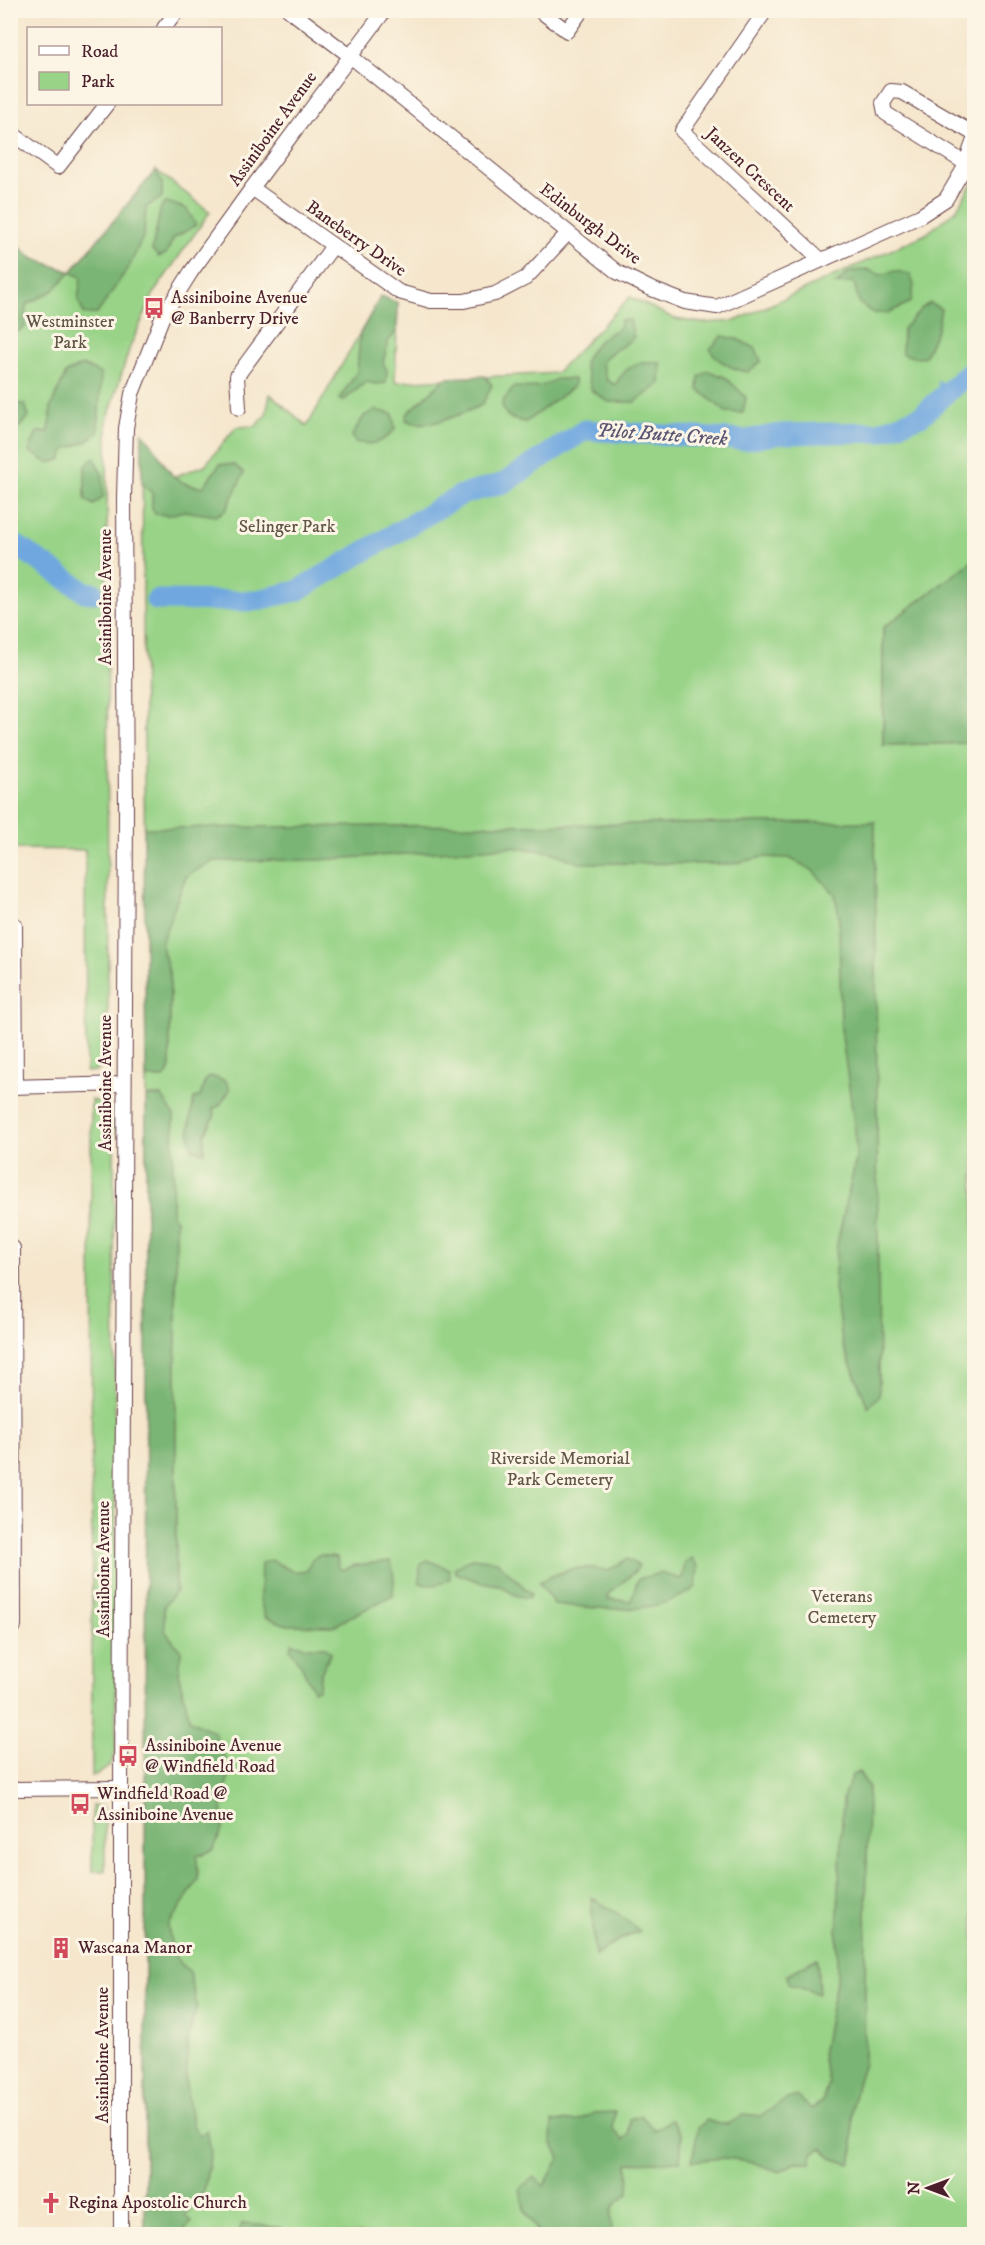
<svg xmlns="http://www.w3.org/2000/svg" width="985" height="2245" font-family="'IM FELL DW Pica',serif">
	<rect width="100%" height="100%" fill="#fcf5e5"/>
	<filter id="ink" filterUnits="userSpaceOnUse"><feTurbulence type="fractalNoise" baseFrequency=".0167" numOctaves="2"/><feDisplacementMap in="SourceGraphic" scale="12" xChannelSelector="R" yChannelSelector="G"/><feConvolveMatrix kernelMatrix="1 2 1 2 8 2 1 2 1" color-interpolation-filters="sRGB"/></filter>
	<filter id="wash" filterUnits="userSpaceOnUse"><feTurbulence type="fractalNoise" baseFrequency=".008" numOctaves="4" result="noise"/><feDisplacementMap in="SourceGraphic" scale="24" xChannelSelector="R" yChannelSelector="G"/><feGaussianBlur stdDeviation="1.35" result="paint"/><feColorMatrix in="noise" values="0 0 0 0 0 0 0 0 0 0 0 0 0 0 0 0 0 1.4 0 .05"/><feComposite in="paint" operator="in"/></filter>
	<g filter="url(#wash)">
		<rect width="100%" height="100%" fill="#f5e6cc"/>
		<g fill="#98d387" stroke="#717959" stroke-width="1.5">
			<path d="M156,170L210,212L155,291L130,347L107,421L108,1057C104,1070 98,1071 86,1072L85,850L11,849L10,239L32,258L71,272Z"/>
			<path d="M974,181V560L883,628V745L974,743V2234H145L146,1078L142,433L148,439L173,477L205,465L236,427L256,426L266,415L270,394L307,426L381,296L398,303L395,382L556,373L630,297L675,319L702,323L735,321L926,234L956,210Z"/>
			<path d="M91,1100L104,1103L110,1111L114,1127L116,1751C111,1766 107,1771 92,1776Z"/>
			<path d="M92,1805L103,1807L105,1815V1871H92Z"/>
		</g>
		<g fill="#7ab574" stroke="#626a50" stroke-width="1.5">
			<path d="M156,170L162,184V197L146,207L144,235L130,265L97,314H84L78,300L81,277L70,272L54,290L26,305L25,327L11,336V254L16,244L32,258L71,272Z"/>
			<path d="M167,202L187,209L196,225L174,238L166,254L159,257L152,250L161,207Z"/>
			<path d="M866,269L881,275L895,271L910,274L914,285L911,302L888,313H873L859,303L854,282L836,284L849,272Z"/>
			<path d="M381,296L398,303L397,331L388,342L383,363L387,370L386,383L376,384L366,382L343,401L339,399L357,372L360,334Z"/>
			<path d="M930,303L941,309L937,330L925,356L918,358L902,354L903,329L922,308Z"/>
			<path d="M621,320H630L634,337C623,349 611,348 602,363L607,380L615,385C627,364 638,361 661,363L660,384L635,402H609L592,391L584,363C592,346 601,337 618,329Z"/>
			<path d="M722,336L737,339L755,348L761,361L748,372C734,370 717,362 710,349Z"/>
			<path d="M82,365L101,374L98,433L88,441L66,449L61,460L48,463L29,451L37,432H49L51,406L66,373Z"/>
			<path d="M708,371L725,377L746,397L743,413L726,412L698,389L699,377Z"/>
			<path d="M485,376L492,385L482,405C460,414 429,431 406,420L407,414L446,378Z"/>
			<path d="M556,379H574V386L526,422C513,420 503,418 502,402L514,387C531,388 542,389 556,379Z"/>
			<path d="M14,404H25L29,417L15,431L11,428V407Z"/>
			<path d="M375,410L393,414L395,429C382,444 373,446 355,442L352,435L364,416Z"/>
			<path d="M142,433C167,455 162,485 203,487L220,464L235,465L244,473L226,510L216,516L184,511L169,515L155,514L152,508V493L142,484Z"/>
			<path d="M94,457L103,476V497L94,505L85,500V467Z"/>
			<path d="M974,560V743L883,745V628Z"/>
			<path d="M875,822L879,1396L868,1407L843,1346L834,1289L837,1244L856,1159L855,1131L841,1029L839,917L835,894L811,869L789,858L763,857L732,864L579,863L552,852L511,847L317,860L214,861L189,874L185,879L161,943L170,975V1071L164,1078H146L144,828Z"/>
			<path d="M210,1076L226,1081L230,1090L220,1105L213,1109L215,1115L204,1136V1152L193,1150C186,1132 191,1117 194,1098L200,1097L205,1081Z"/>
			<path d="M146,1096H162L174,1115L172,1216L176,1219V1591L164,1606L165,1631L181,1651L179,1677L190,1720L214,1732L230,1772L222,1799L223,1828L213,1850L197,1856L198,1880L168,1926L173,1954L190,1974L197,2006L188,2039L186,2087L193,2125L199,2136L207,2130L211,2152L204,2191L185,2216L192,2222L180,2234H145Z"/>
			<path d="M319,1555L337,1557L338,1567L343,1570L355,1565L391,1561L394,1579L393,1595L333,1626L287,1625L265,1617L260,1600L261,1563L271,1560L292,1571H307L312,1559Z"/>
			<path d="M472,1558L497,1561L531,1594L529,1598L515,1595L499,1585L480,1582L456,1573L454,1568Z"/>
			<path d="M692,1558L698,1567L696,1587C657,1617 600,1609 554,1604L539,1582C564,1570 581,1563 608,1571L627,1559L639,1566C632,1578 618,1584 608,1594V1599L631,1601L638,1579L660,1573L682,1579L685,1563Z"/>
			<path d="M427,1560L449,1569L450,1578C439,1585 432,1587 420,1583V1565Z"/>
			<path d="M292,1643L307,1647H326L331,1653L320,1675L319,1689L313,1690L301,1665L290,1649Z"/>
			<path d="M859,1772L868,1786L864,2063C857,2082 852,2100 852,2120C852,2135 856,2151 850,2164L831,2158L822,2148L813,2153L811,2163H794L780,2172L749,2161L724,2158L692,2161L698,2128L707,2120C722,2127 730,2125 744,2114L761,2116L785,2100L797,2096L811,2109L822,2102L828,2083L822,2055L837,1976V1935L843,1798L852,1775Z"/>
			<path d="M591,1897L617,1913L640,1931L615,1942L595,1956Z"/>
			<path d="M817,1958L819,1994L788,1984L787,1975Z"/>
			<path d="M615,2112L613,2129L623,2140L629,2135V2119L641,2115L654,2130L671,2120L682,2134L680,2161L628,2163L629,2193C608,2206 611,2211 612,2234H537V2231L524,2209L520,2188L534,2177L544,2186L560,2157L551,2142L552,2122L578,2121L594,2113Z"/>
			<path d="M242,2223L282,2228L276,2234H235L240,2230Z"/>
		</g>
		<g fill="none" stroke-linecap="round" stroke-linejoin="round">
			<path stroke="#70a7df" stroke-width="4" d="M939,383L943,387H953"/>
			<g stroke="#70a7df" stroke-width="21">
				<path d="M10,541L85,592L94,593"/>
				<path d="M156,600L253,601L297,591L461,495L504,483L585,430L746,440L780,434L879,432L921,416L974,368"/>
			</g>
		</g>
	</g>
	<g filter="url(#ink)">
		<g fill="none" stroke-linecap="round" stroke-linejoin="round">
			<defs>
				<g id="minor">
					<path d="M289,10L349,55L617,272L649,288L685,302L717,307L920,216L946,199L963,170L974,140"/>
					<path d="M539,10L567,31L582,10"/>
					<path d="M766,10L682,131L821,260"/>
					<path d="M164,28L178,10"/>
					<path d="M10,132L58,167L107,104"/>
					<path d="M965,163L885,113L883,103L891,91L902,92L974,134"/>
					<path d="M252,188L399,292L431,301H464L495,294L526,278L568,233"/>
					<path d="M239,408L237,376L333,246"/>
					<path d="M10,926L15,925L16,1087"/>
					<path d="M10,1087L124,1084"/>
					<path d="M10,1248H13L14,1626H10"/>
					<path d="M10,1789L121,1788"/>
					<path d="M121,2234V1788L126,812L124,497L126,428L132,394L162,318L191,272L252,188L385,10"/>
				</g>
			</defs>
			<use href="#minor" stroke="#643d43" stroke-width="16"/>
			<use href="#minor" stroke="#fff" stroke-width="14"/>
		</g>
	</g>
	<defs>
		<symbol id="bus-bare" viewBox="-9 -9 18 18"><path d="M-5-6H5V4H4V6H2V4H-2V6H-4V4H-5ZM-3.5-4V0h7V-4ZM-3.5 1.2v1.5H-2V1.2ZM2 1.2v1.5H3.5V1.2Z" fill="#d1495b" stroke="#fcf5e5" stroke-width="2.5" paint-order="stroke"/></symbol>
		<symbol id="building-bare" viewBox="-9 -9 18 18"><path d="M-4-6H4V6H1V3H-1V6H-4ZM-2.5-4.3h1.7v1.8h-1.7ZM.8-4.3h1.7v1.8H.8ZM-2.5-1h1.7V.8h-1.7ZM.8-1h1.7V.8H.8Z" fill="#d1495b" stroke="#fcf5e5" stroke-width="2.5" paint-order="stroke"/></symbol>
		<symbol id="church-bare" viewBox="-9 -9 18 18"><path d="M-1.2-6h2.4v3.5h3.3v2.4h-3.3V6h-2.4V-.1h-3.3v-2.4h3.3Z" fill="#d1495b" stroke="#fcf5e5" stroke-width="2.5" paint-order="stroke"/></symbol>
	</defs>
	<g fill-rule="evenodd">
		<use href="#bus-bare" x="139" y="293" width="30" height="30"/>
		<use href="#bus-bare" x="113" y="1741" width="30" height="30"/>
		<use href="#bus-bare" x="65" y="1789" width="30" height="30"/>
		<use href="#building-bare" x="46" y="1933" width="30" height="30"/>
		<use href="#church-bare" x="36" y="2188" width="30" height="30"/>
	</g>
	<g text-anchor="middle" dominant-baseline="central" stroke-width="6" stroke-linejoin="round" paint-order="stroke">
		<g font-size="18" fill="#4a1f2b" stroke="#fcf5e5">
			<text transform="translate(273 129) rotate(-54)">Assiniboine Avenue</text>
			<text transform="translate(750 170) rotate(43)">Janzen Crescent</text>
			<text transform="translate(590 224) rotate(37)">Edinburgh Drive</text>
			<text transform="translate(356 239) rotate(35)">Baneberry Drive</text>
			<text transform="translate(106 597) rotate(-90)">Assiniboine Avenue</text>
			<text transform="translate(106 1083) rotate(-90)">Assiniboine Avenue</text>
			<text transform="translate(104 1569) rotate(-90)">Assiniboine Avenue</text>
			<text transform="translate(103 2055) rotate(-90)">Assiniboine Avenue</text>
		</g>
		<g font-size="18" fill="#4a1f2b" stroke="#fcf5e5" text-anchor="start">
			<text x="171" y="298">Assiniboine Avenue<tspan x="171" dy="21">@ Banberry Drive</tspan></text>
			<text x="145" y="1746">Assiniboine Avenue<tspan x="145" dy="21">@ Windfield Road</tspan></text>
			<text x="97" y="1794">Windfield Road @<tspan x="97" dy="21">Assiniboine Avenue</tspan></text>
			<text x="78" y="1948">Wascana Manor</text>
			<text x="68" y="2203">Regina Apostolic Church</text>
		</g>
		<g font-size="18" fill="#615547" stroke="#fcf5e5">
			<text x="70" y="322">Westminster<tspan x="70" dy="21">Park</tspan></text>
			<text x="287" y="527">Selinger Park</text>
			<text x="560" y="1459">Riverside Memorial<tspan x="560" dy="21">Park Cemetery</tspan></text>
			<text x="842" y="1597">Veterans<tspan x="842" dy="21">Cemetery</tspan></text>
		</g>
		<g font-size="20" font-style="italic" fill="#595573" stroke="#fcf5e5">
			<text transform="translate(662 435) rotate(4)">Pilot Butte Creek</text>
		</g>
	</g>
	<rect width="985" height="2245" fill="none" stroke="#fcf5e5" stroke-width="36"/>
	<rect x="27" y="27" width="195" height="78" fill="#fcf5e5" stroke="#b59f9b" stroke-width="1.5"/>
	<rect x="39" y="46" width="30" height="9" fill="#ffffff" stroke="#b59f9b" stroke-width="1.5"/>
	<text x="81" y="57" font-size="18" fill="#4a1f2b">Road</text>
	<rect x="39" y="72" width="30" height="18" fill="#98d387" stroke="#b59f9b" stroke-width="1.5"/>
	<text x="81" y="87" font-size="18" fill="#4a1f2b">Park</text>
	<g transform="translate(928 2188) rotate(270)" stroke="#fcf5e5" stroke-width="4.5" paint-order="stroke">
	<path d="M0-4.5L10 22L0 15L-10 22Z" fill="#4a1f2b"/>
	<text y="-9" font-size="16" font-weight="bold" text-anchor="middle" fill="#4a1f2b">N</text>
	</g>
</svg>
